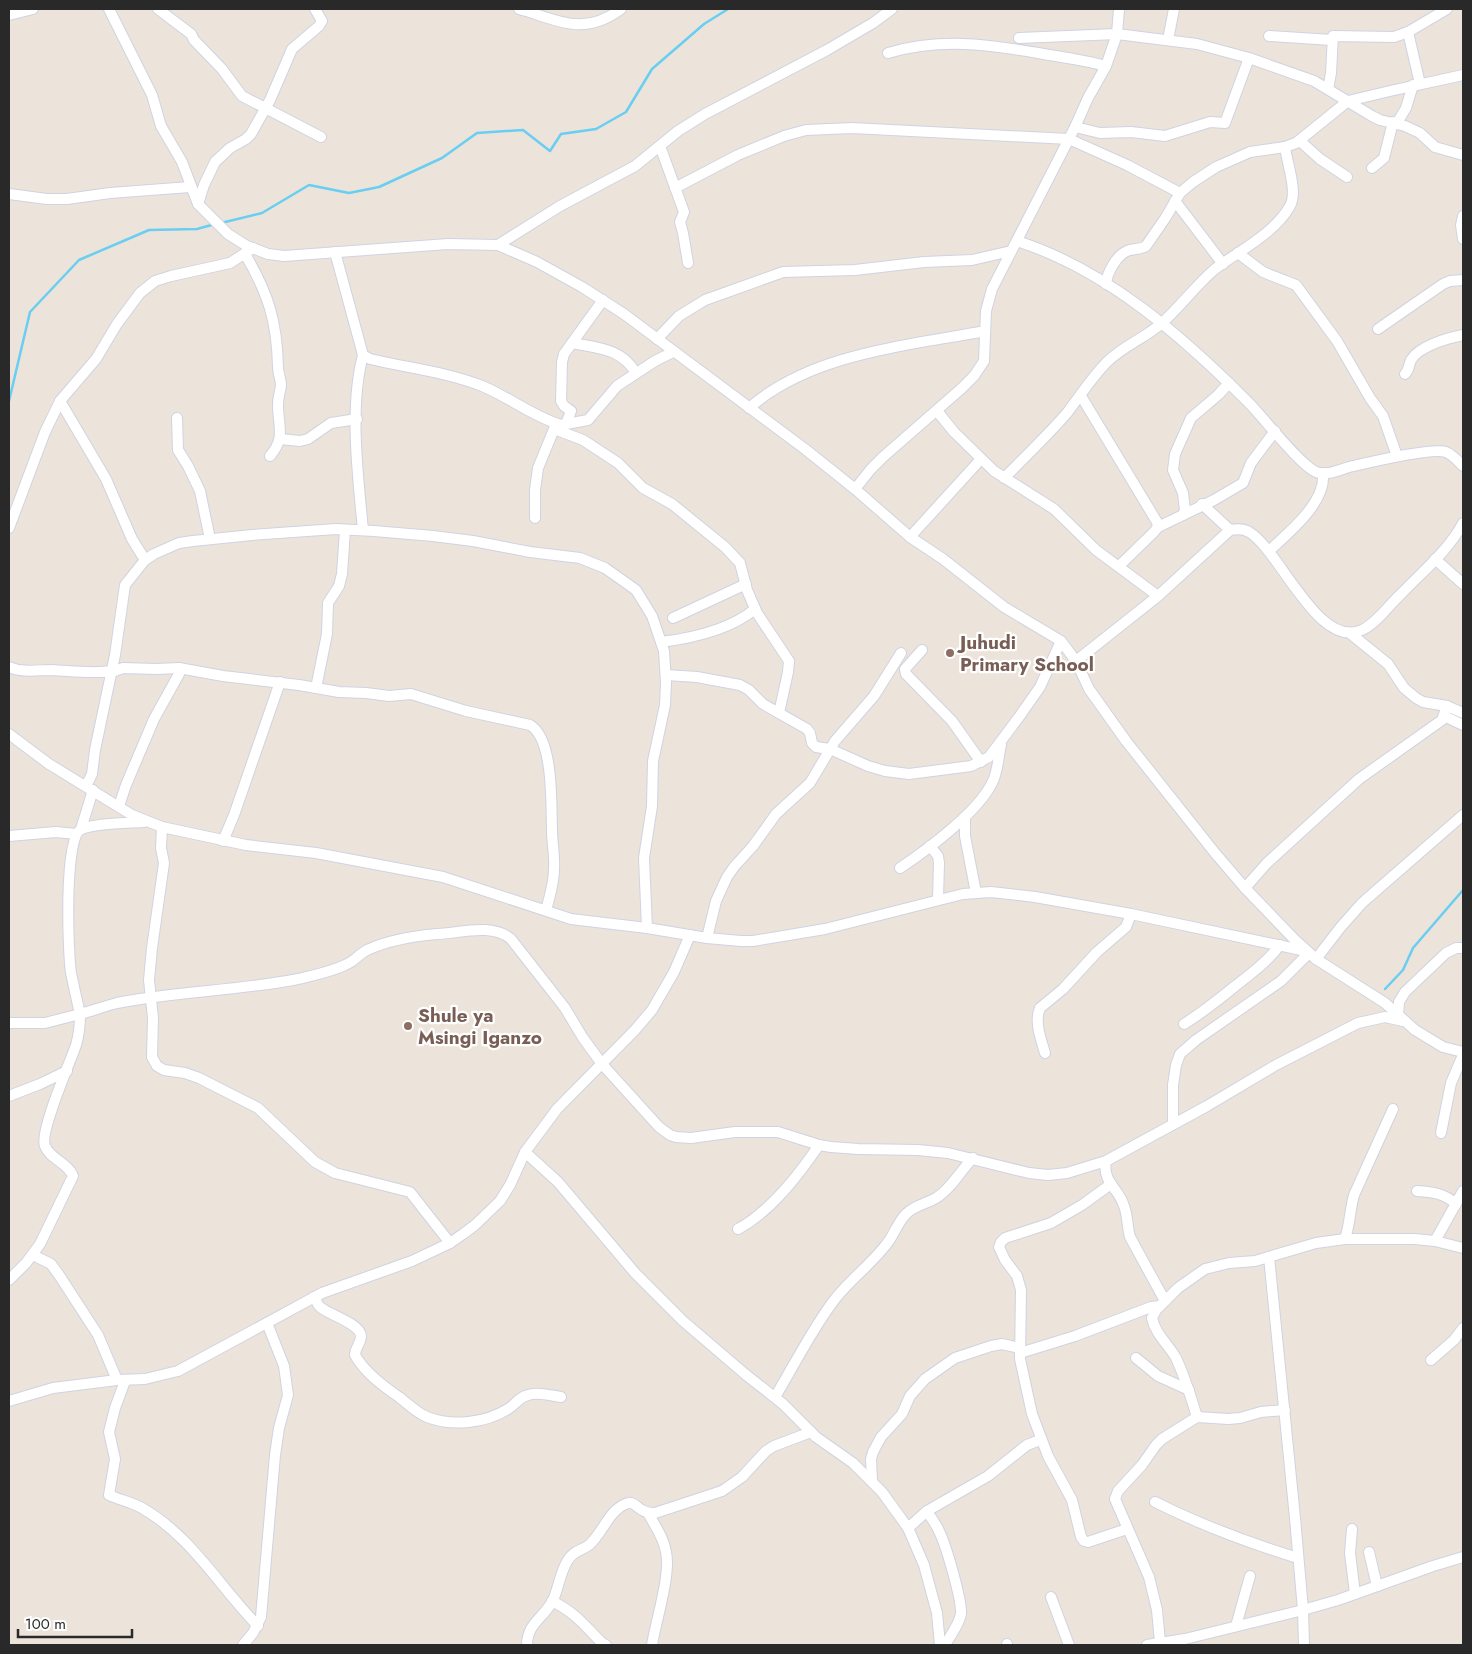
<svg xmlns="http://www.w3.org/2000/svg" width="1472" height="1654" font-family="Jost,sans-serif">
	<rect width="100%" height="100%" fill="#ece4da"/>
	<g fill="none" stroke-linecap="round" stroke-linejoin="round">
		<g stroke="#69cef1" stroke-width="2.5">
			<path d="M221,223L262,213L309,185L349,193L379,187L442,158L477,133L523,130L550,151L561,134L596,129L626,112L652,69L704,24L728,9"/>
			<path d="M9,401L30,312L79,260L149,230L197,229L215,224"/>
			<path d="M1385,989L1403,970L1413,948L1463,890"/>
		</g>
		<defs>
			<g id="minor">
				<path d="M109,9L152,95L161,126L182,162L198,204L228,234L247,246L268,254L284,256L448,244L498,245L537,262L582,287L624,314L805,449L855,489L910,537L943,559L1004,607L1061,641L1076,661L1089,689L1126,741L1215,853L1245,888L1295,940L1316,959L1385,1003L1415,1030L1443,1047L1463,1052"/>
				<path d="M158,9L191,34L194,40L222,69L242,96L321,137"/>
				<path d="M519,9C559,20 583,37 621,9"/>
				<path d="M9,15L33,9"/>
				<path d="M1408,32L1420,84"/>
				<path d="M1269,36L1332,40"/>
				<path d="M1019,38L1117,34L1197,44L1249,58L1314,81L1372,116L1380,120L1405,126L1420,133L1435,147L1463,155"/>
				<path d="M1168,40L1174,9"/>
				<path d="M888,53C940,38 986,44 1038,53C1061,57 1084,60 1106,66"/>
				<path d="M1328,89L1331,73L1333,36L1394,37L1408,32L1447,9"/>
				<path d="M1397,123L1406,108L1413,85"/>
				<path d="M1075,127L1100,133L1131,132L1165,136L1210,122L1225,123L1249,58"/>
				<path d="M1300,141L1320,159L1347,177"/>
				<path d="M660,146L684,212L680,222L683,233L688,263"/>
				<path d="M1372,168L1384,158L1393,122"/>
				<path d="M675,188L738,155L784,136L806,130L852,128L1069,139L1127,165L1180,193"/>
				<path d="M9,194L47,199H67L110,193L190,187"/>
				<path d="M1175,201L1223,264"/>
				<path d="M198,204L204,185L215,162L230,148L246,139L251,134L270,100L292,49L319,26L322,21L315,9"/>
				<path d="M1463,216L1461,225L1463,239"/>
				<path d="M1017,241C1107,270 1182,336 1248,402C1264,418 1299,464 1316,472C1327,476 1339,470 1349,467C1366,463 1432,447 1446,452C1453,455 1458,461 1463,466"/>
				<path d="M498,245L560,206L635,166L678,131L705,114L827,50L873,23L892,9"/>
				<path d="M335,252L363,355L370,359C408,368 446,372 482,386C509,397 532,416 561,425"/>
				<path d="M1238,253L1263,272L1296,285L1337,341L1370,398L1383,416L1397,456"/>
				<path d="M245,254C268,293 277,321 278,367C278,373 281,379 281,386C280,392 278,398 278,405C278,427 286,437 270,456"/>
				<path d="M1106,284C1107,273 1116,256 1127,251C1133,248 1140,250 1146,246L1166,217L1180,193L1193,182L1216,167L1250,152L1285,147L1296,143L1348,101L1390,91L1463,75"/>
				<path d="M1378,329L1443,284L1450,281L1463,280"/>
				<path d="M657,339L679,316L705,300L783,272L855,270L924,262L972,260L1011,251"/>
				<path d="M572,343C598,348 621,348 636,373"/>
				<path d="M363,355C349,407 358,476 363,530"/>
				<path d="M1405,374C1410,369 1408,366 1411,360C1419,346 1448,338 1463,335"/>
				<path d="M1081,396L1157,522L1158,527L1154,532L1119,566"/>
				<path d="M60,401L106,479L132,539L145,560"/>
				<path d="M749,408C812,353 907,346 985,331"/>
				<path d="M937,411L954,432L994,471L1054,509L1096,550L1158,596"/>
				<path d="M177,418L178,450L188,466L200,491L210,539"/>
				<path d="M566,424L571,411L564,406L561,401L562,362L564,354L603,300"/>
				<path d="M554,429L583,440L618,463L643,488L672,504L725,547L740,563L747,590L757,613L789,661L788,672L779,713"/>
				<path d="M280,439L300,441L308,439L331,423L357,419"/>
				<path d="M1004,478C1025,457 1047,436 1067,413C1080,396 1092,377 1107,362C1123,346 1145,338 1162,323C1181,306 1196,285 1215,269C1240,250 1274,234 1290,206C1298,192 1287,163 1285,147"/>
				<path d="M855,489L871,469L883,457L962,388L974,376L984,361L986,311L992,289L1075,127L1088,98L1106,66L1117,34L1119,9"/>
				<path d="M1202,504L1230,530"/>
				<path d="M1183,515L1185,510L1183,493L1173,470L1175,454L1191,418L1218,395L1229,383"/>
				<path d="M535,518V490L538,468L554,429L561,425L588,420L617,386L655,361L673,352"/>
				<path d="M1158,527L1214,500L1243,483L1251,463L1275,431"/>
				<path d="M9,528L45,432L60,401L96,359L117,324L140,293L155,281L171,276L230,263L253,248"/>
				<path d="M910,537L981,459"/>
				<path d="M1269,551C1288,533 1326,503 1323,474L1325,473"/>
				<path d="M1435,559L1463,584"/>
				<path d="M673,618L746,584"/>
				<path d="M1351,634L1388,664L1404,688L1416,698L1423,702L1447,706L1463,713"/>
				<path d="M661,642C693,638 730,630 755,609"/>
				<path d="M922,650L905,669L906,674L952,721L981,762"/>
				<path d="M1076,661L1158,596L1230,530C1236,529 1243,528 1249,532C1280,550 1318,650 1362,630C1377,623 1389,605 1401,594C1422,572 1449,550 1463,523"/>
				<path d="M9,667C22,673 38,670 52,670C72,671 92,674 112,671"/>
				<path d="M112,672L123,668L156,669L179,668L223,676L299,685L339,692L366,693L389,696L411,694L466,711L530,725C554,739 551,805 552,830C552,843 555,856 554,869C554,883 550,896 546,910"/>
				<path d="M666,675L697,677L740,685L749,690L763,704L807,729L810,733L812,743L816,747L830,749L868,766L885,771L909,774L971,766L989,757L1019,717L1040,687L1061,641"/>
				<path d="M316,688L327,634L328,603L339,586L342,574L345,530"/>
				<path d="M1444,716L1463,725"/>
				<path d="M9,734L49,764L132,815L162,827L246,845L316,853L443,877L571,919L647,928L707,938L741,941H753L825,929L963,894L991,892L1035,897L1131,914L1306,951"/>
				<path d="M86,786L92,774L95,750L115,655L125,585L145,560L154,554L179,543L193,541L252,535L336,529L374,531L433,536L473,541L530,552L580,558L605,568L636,590L652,616L664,651L666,683L665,705L653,761L652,806L644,858L647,928"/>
				<path d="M119,806L126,785L154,719L179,674V668"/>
				<path d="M965,817V836L976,893"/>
				<path d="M162,827L161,848L164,863L152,948L149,980L153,1018L152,1057L157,1066L164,1070L185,1073L199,1078L258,1108L315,1162L335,1173L410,1192L450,1243"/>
				<path d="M81,829L93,790"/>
				<path d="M9,836L56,832L76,834"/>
				<path d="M223,841L234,815L280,682"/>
				<path d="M930,846L938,856L939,863L938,899"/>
				<path d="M900,868C927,850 978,812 992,783C998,772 998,758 1001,745"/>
				<path d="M1245,888L1267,863L1359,779L1442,720L1447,706"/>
				<path d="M707,938L716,901L727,877L734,867L753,846L776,814L810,783L835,741L874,696L901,653"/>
				<path d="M1316,959L1340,928L1362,903L1463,815"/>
				<path d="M1398,1015L1399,1002L1405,992L1446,953L1456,948H1463"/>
				<path d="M9,1023H45L80,1014C77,1001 74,987 71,973C68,953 64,841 80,830C91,823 129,823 144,822"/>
				<path d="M1184,1024C1202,1013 1218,1000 1234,987C1251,974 1267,962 1280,945"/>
				<path d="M1045,1053C1041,1039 1034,1022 1040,1008L1063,989L1097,952L1126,927L1131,914"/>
				<path d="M9,1096L40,1084L67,1071"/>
				<path d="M1173,1124V1085L1176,1065L1180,1054L1196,1040L1281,981L1309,953"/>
				<path d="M1441,1133L1451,1083L1463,1055"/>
				<path d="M525,1152L558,1182L635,1273L683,1321L745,1374L783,1404L816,1437L853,1463L882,1492L908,1528L924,1565L937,1613L940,1645"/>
				<path d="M1106,1161C1102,1183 1119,1188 1124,1206C1128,1216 1127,1227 1130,1237L1165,1301"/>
				<path d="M1111,1184L1082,1205L1051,1223L1005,1238L1001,1242L999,1247L1005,1260L1017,1276L1021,1290L1020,1359L1032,1414L1048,1456L1072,1500L1081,1537L1084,1541L1088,1542L1127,1529"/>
				<path d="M1417,1191C1432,1192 1444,1193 1456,1204"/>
				<path d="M738,1229C771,1211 798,1176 819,1145"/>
				<path d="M1345,1239C1350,1224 1350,1209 1354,1195L1393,1109"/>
				<path d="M1435,1241L1463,1191"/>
				<path d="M33,1255L51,1264L59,1275L98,1335L117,1380"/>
				<path d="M1269,1257L1295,1518L1303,1610L1304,1645"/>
				<path d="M9,1280L26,1263L40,1244L73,1176C68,1163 50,1159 45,1146C39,1132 70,1063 76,1045C79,1035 80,1025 80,1014C92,1011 105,1006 117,1003C177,991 238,991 298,979C314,975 331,972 345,965C354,962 359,954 367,950C389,940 413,936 437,934C460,933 492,923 511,939L565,1008L583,1038L602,1064L659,1127L670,1135L676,1137L691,1138L735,1132H778L819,1145L831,1147L858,1149L918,1150L948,1153L1029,1173L1048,1175L1067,1173L1106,1161L1207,1106L1276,1065L1358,1023L1385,1017L1403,1021"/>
				<path d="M314,1297C316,1300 317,1304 320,1307C329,1315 360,1323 361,1336C361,1343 355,1348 355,1355C364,1372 383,1386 399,1397C408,1404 417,1413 427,1417C453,1427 485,1423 508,1409C513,1406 516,1402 520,1399C532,1390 547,1395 561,1397"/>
				<path d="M1020,1353L1075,1336L1151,1307L1160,1306"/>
				<path d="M1136,1358L1158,1376L1189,1390"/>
				<path d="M1431,1360L1454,1340L1463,1328"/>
				<path d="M125,1381L115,1408L109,1432L115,1459L109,1495C120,1500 131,1502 142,1508C191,1536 219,1586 258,1626"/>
				<path d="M775,1397C795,1364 812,1329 835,1299C850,1280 870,1265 885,1246C894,1236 897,1223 906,1214C915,1205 926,1204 936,1198C950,1190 961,1170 973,1158"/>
				<path d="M9,1401L53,1388L117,1380L145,1379L178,1371L322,1293L412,1261L450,1243L463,1234L475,1225L500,1201L510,1185L525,1152L557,1109L635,1030L652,1010L674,972L690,935"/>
				<path d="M1197,1417C1191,1397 1185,1377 1176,1358C1169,1345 1155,1334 1152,1318L1156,1310L1178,1288L1205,1269L1229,1263L1255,1261L1316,1243L1345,1239H1414L1435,1241L1463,1248"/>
				<path d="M872,1481L871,1459L873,1452L881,1437L902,1414L910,1396L925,1379L955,1358L991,1346L1002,1344L1020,1348"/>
				<path d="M1155,1502C1201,1525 1249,1543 1298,1558"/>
				<path d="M927,1511C931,1518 936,1524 939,1531C946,1545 962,1600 961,1614C959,1625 950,1636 945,1645"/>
				<path d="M648,1513C655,1526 664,1538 666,1552C671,1575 656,1620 652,1645"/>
				<path d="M908,1528L927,1511L988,1476L1027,1445L1040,1440"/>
				<path d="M1352,1529L1350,1553L1355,1594"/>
				<path d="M1369,1552L1377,1586"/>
				<path d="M1051,1597L1069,1645"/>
				<path d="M552,1601C577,1614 583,1624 602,1643L606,1645"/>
				<path d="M1236,1626L1250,1576"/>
				<path d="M1160,1642L1157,1610L1149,1577L1115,1499L1118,1491L1142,1465L1156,1445L1162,1439L1197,1417L1228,1419L1240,1418L1261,1412L1285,1410"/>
				<path d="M243,1645L253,1633L261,1617L275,1455L279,1428L288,1395L284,1366L267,1323"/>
				<path d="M527,1645C527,1623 545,1617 553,1600C559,1587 560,1572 568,1560C574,1550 581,1551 589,1545C603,1533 609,1509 628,1503C636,1501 639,1514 655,1513L722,1491L742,1477L766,1451L774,1446L811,1432"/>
				<path d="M1007,1645V1644"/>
				<path d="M1147,1645L1185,1639L1303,1610L1338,1600L1433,1566L1463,1557"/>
			</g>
		</defs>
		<use href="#minor" stroke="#cfd3e2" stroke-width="12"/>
		<use href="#minor" stroke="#fff" stroke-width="10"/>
	</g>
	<g fill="#8d6e63" stroke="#fff" stroke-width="2">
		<circle cx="950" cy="653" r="5"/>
		<circle cx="408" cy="1026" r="5"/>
	</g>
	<g text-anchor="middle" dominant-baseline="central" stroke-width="4.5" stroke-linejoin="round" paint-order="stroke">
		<g font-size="19" font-weight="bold" fill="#785e54" stroke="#fff" text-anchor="start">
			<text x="960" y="642">Juhudi<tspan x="960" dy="22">Primary School</tspan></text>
			<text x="418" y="1015">Shule ya<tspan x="418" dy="22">Msingi Iganzo</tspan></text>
		</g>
	</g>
	<rect width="1472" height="1654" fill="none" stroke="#292929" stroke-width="20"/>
	<path d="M18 1629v8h114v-8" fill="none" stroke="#292929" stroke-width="2.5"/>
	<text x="25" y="1629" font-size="15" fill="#292929" stroke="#ffffff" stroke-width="4" paint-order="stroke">100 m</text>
</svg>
